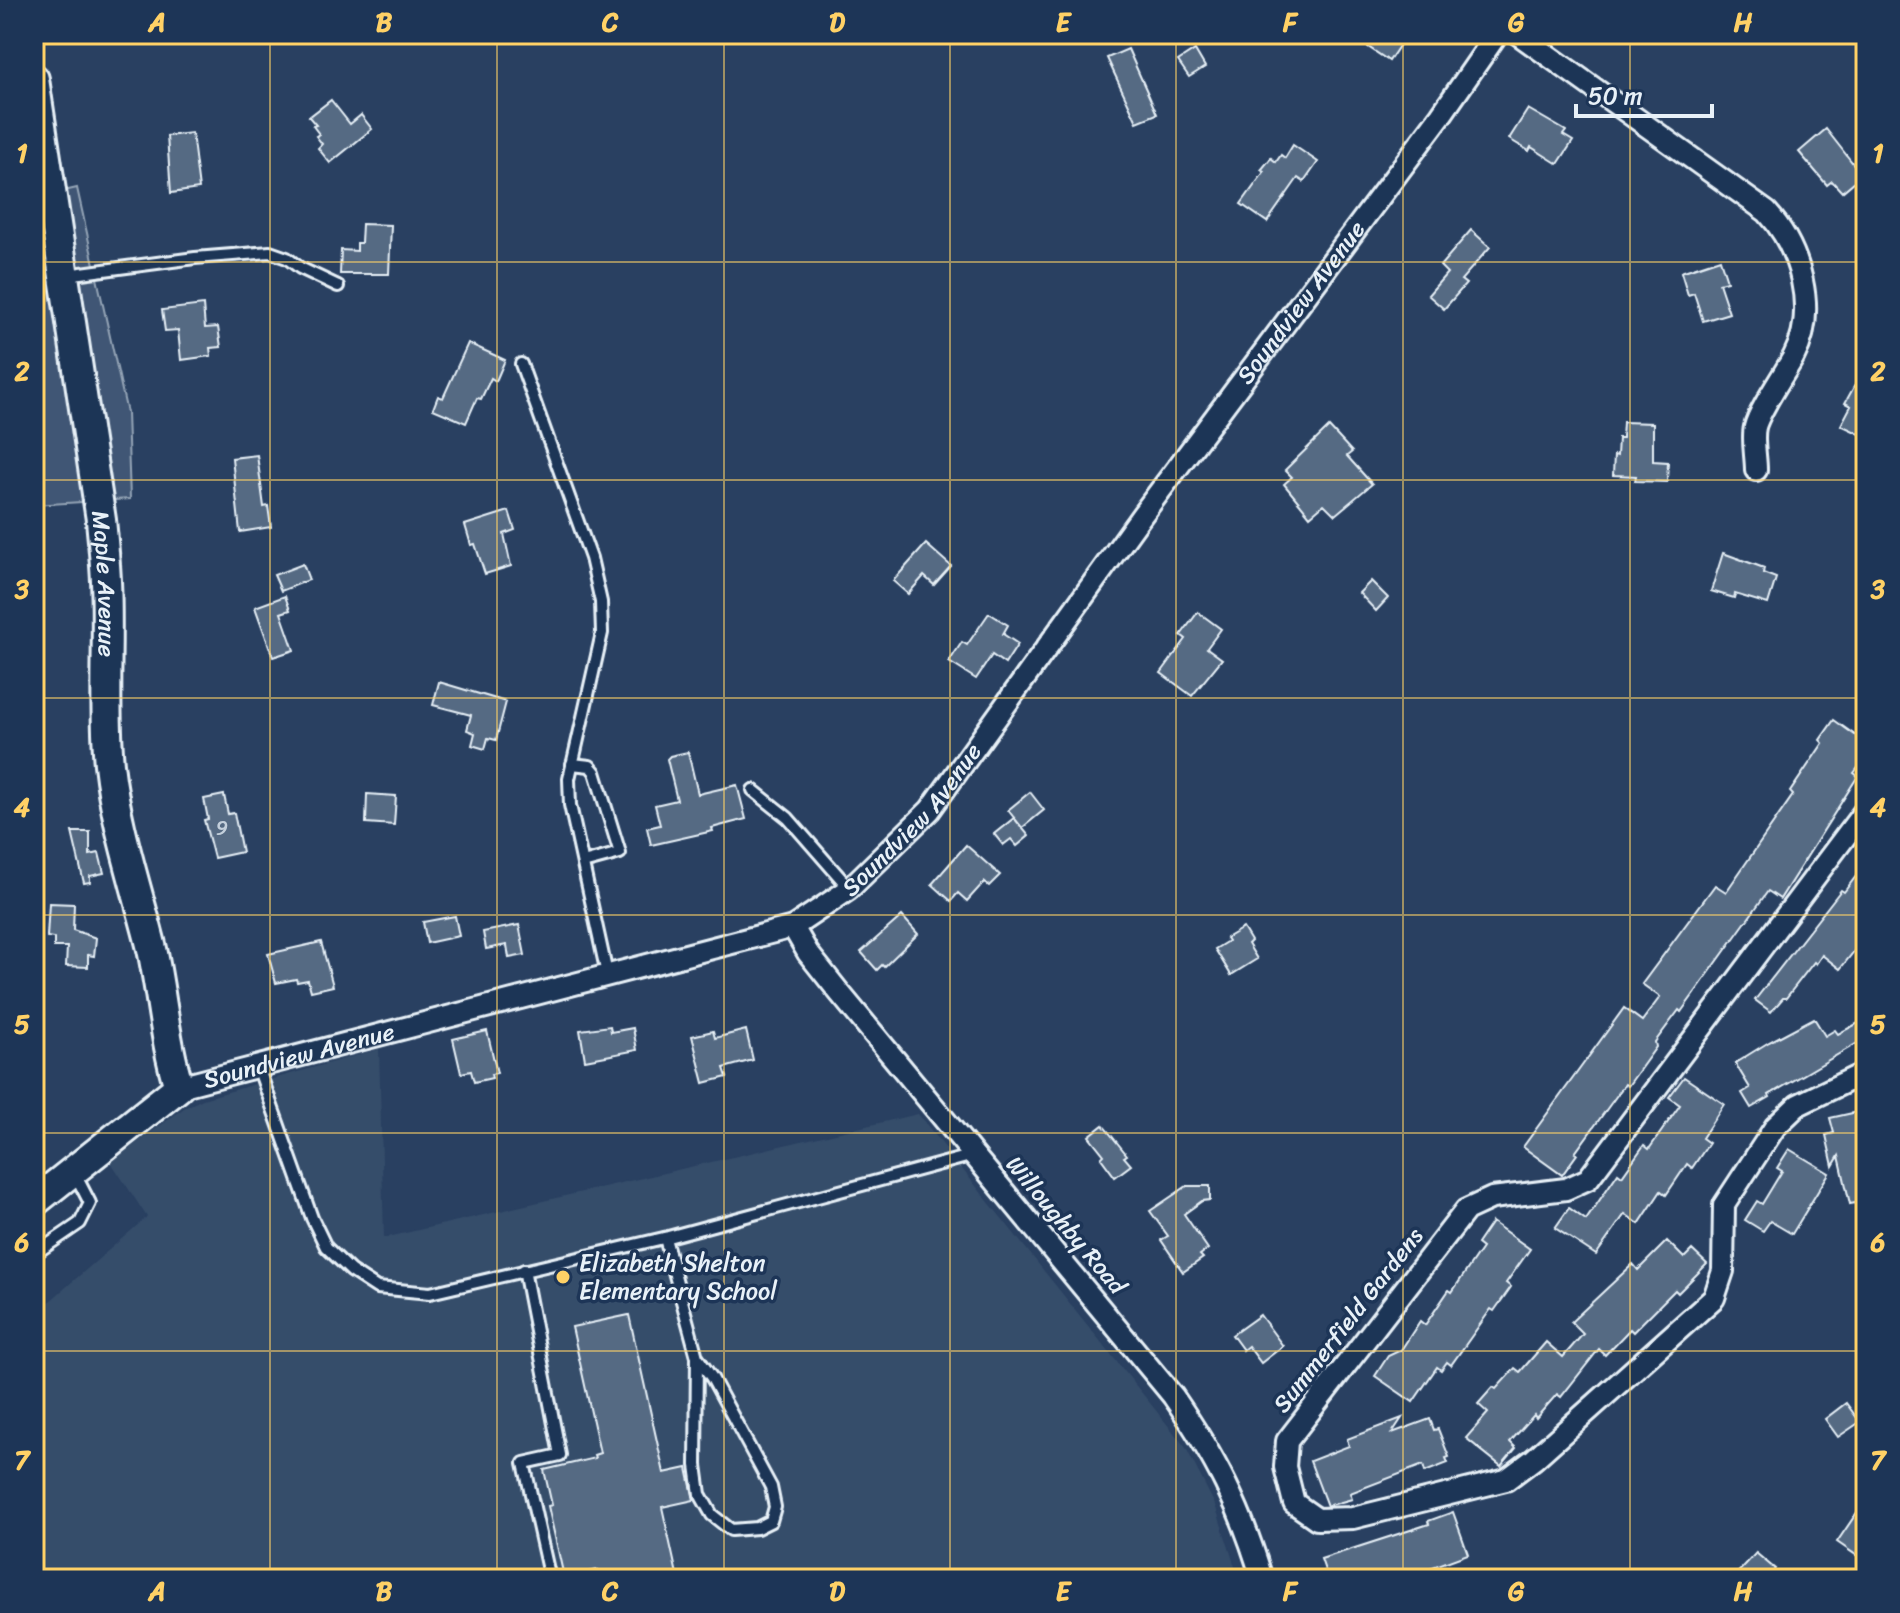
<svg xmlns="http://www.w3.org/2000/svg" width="1900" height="1613" font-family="Sriracha,sans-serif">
	<rect width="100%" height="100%" fill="#294061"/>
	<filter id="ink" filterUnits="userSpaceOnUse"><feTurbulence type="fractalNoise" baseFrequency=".0125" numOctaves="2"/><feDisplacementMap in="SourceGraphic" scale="16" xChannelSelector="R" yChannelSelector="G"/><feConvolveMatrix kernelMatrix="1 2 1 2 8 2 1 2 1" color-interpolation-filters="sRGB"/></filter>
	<g filter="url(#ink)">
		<path fill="#364d6b" d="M379,1049L384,1238L918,1114L1186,1448L1215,1505L1239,1579H34V1315L147,1217L111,1162L184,1108L203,1099Z"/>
		<path fill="#415774" stroke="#94a4b6" stroke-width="2" d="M77,188L127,413L130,499L34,505V198Z"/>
		<g fill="#556a83" stroke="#e8f1f8" stroke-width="2">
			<path d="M1349,34H1407L1389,61Z"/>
			<path d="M1128,49L1157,114L1137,122L1107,58Z"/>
			<path d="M1195,50L1205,67L1189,77L1178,61Z"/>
			<path d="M331,100L350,124L361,115L372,129L330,163L318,148L322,144L316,136L319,134L313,126L316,125L309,117Z"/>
			<path d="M1528,109L1566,131L1563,135L1573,141L1558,164L1531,147L1529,151L1509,139Z"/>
			<path d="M1826,129L1862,175L1842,192L1832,181L1827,185L1799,152Z"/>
			<path d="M192,133L199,189L171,193L167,136Z"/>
			<path d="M1293,145L1318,162L1304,182L1298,178L1267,222L1241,204L1264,172L1261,170L1271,158L1276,162L1281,155L1285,158Z"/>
			<path d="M362,224L391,225L389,274H340L341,250L357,251V243H361Z"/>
			<path d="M1471,230L1490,247L1461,280L1466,284L1444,309L1428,295L1447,273L1440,266Z"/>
			<path d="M1720,259L1727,281L1719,283L1729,313L1703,321L1694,293L1688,295L1681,272Z"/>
			<path d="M203,305L205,328L218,327L221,347L210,348L211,356L181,360L178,330L165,331L162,310Z"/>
			<path d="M468,343L505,360L496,381L491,378L481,399L477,398L466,423L433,409L438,396L443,398Z"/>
			<path d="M1866,378V437L1841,425L1851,406L1845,403L1856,383L1862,386Z"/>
			<path d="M1623,422L1653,423V461L1668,462L1667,482L1635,481L1636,476L1613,475L1614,455L1617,456L1618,438H1622Z"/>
			<path d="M1329,427L1352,452L1347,456L1372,484L1335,515L1324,504L1310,516L1284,484L1292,477L1285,470Z"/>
			<path d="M257,455L264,507L268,506L271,527L240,532L232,458Z"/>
			<path d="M509,511L515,530L504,534L511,566L485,574L475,544L471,545L465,525Z"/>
			<path d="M926,544L951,566L934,585L924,576L908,594L893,581Z"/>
			<path d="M1723,553L1764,568L1763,573L1776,578L1768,604L1735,594L1734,598L1711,591Z"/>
			<path d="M303,564L309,580L281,591L274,575Z"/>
			<path d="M1371,581L1388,598L1376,611L1359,593Z"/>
			<path d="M285,596L290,610L281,613L294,650L273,657L255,607Z"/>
			<path d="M1198,612L1221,629L1207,648L1222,659L1192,696L1161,673L1186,639L1181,635Z"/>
			<path d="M989,613L1008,625L1003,634L1018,644L1005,664L992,655L976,679L949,662L962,642L967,645Z"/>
			<path d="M439,682L506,702L496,740L488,738L485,749L472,745L475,733L467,730L471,715L433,705Z"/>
			<path d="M1834,720L1866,743V757L1854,773L1858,776L1780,899L1768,891L1681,1012L1679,1010L1655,1042L1656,1047L1628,1086L1625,1084L1575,1153L1577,1154L1562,1175L1523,1147L1624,1008L1642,1021L1660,997L1642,984L1715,885L1726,892L1793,795L1790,792L1823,743L1820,740Z"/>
			<path d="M688,752L698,794L737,785L746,819L712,828L713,831L651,845L647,828L660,825L655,805L677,800L667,759L670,756Z"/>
			<path d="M1030,792L1044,810L1022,828L1008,810Z"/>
			<path d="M367,794L396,796L394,825L366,823Z"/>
			<path d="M224,795L228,814L234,813L242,852L214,858L204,820L208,819L204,799Z"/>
			<path d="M1014,818L1029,836L1017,846L1011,839L1003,845L994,834Z"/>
			<path d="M72,832H90V855L99,853L104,873L90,876V882L84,883Z"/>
			<path d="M966,845L1000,875L989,886L984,882L967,901L958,893L951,901L932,884Z"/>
			<path d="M1866,863V936L1840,969L1822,955L1816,964L1814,962L1786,998H1783L1771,1012L1755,1000L1841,890L1844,892Z"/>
			<path d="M49,903L74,904L73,930L96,938L94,956L88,955V967L66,966L67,947H54V938L47,937Z"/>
			<path d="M455,916L459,936L427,943L423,922Z"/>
			<path d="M902,916L918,934L884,967L882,965L877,970L861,952Z"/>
			<path d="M519,925L525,955L509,958L507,945L486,949L483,932Z"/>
			<path d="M1243,928L1251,941L1248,944L1257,959L1231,975L1215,949L1228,941L1226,938Z"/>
			<path d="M321,942L333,986L311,991L308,980L297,982L296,979L276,983L268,954Z"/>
			<path d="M1814,1018L1825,1036L1835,1030L1838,1034L1866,1019V1038L1769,1095L1770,1097L1751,1108L1742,1093L1750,1088L1735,1063L1769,1042Z"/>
			<path d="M610,1026L611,1032L633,1028L637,1050L585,1060L580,1030Z"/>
			<path d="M746,1030L753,1060L724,1068L727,1077L704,1083L692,1036L713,1031L715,1038Z"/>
			<path d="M487,1031L497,1073L491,1074L492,1078L474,1082L471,1071L461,1073L453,1039Z"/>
			<path d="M1684,1077L1724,1104L1702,1138L1709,1143L1692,1168L1687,1164L1666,1195L1661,1191L1639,1224L1625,1214L1596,1255L1555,1228L1569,1208L1586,1220L1618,1173L1622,1176L1644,1145L1649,1149L1680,1105L1669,1097Z"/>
			<path d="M1866,1110V1201L1850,1204L1839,1156L1833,1166L1826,1135L1834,1133L1830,1118Z"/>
			<path d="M1103,1125L1127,1155L1124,1157L1131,1165L1115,1177L1101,1158L1104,1155L1089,1136Z"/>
			<path d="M1789,1149L1829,1173L1792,1234L1770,1221L1763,1231L1745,1220L1757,1201L1762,1204L1782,1171L1777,1168Z"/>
			<path d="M1187,1186H1210V1200L1202,1201L1184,1214L1208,1249L1200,1255L1203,1258L1183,1272L1161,1240L1168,1236L1150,1211Z"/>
			<path d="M1492,1222L1530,1249L1506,1283L1511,1287L1494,1311L1491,1309L1451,1365L1447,1362L1441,1370L1437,1367L1413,1402L1375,1376L1388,1356L1401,1350L1420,1321L1425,1325L1449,1290L1452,1292L1482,1248L1477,1244Z"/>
			<path d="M1667,1241L1684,1258L1692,1250L1707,1264L1678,1293L1675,1290L1633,1332L1630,1329L1605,1355L1599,1349L1561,1397L1557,1394L1536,1418L1534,1415L1510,1442L1516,1448L1501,1466L1466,1438L1488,1413L1478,1404L1493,1387L1496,1389L1515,1368L1520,1372L1546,1342L1563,1357L1583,1334L1571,1322L1633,1264L1638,1270Z"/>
			<path d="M629,1315L664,1473L687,1468L694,1500L662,1507L678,1579H600L598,1570L564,1577L548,1506L552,1505L544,1470L595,1458L594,1455L600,1453L572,1327Z"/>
			<path d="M1260,1315L1283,1346L1261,1363L1248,1346L1243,1350L1232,1335Z"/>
			<path d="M1846,1403L1860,1422L1838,1437L1825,1419Z"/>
			<path d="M1402,1418L1392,1433L1430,1419L1434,1430L1438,1429L1449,1457L1446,1458L1448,1463L1425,1472L1423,1465L1350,1493L1352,1499L1327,1506L1310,1461L1349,1446L1347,1439Z"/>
			<path d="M1866,1499V1540L1856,1555L1837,1542Z"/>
			<path d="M1453,1512L1468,1554L1427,1569L1430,1576L1422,1579H1328L1321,1559L1429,1524L1428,1521Z"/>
			<path d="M1756,1553L1775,1569L1767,1579H1732Z"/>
		</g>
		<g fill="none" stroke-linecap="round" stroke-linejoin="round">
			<defs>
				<g id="service">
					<path d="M66,275L195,258L270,252L287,258L300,268L338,286"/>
					<path d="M521,364L591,558L601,602L602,633L569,779L570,805L607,974"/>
					<path d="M572,764L590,766L595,772L620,853L583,863"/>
					<path d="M753,790L788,818L850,889"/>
					<path d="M258,1067L312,1218L326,1247L351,1271L377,1288L430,1293L668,1237L974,1155"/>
					<path d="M665,1238L697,1357L696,1465L700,1494L712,1515L731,1530L757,1528L771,1521L775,1507L771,1487L712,1378L697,1357"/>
					<path d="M36,1253L80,1223L90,1203L74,1172"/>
					<path d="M524,1270L560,1455L524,1463L550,1579"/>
				</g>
				<g id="minor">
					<path d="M1518,34L1767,212C1800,248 1818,310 1794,356C1785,373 1759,410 1755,427C1752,439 1756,457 1756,470"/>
					<path d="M1866,809L1588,1179L1566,1189L1492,1198L1466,1210L1287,1441L1285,1467L1294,1503L1317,1519L1353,1518L1506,1480L1534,1459L1714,1298L1723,1271L1724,1205L1775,1127L1798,1105L1866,1072"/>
					<path d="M793,927L808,953L839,992L1173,1396C1215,1457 1241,1507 1262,1579"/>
					<path id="s1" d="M179,1087L793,927L848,890L930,810L1142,515L1441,115L1497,34"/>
				</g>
				<g id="secondary">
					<path id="s2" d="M34,79L101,520C103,540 105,561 106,581C109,642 103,703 109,764C116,827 137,888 152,949C162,995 165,1043 179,1087L34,1202"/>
				</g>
			</defs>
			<use href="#service" stroke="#e8f1f8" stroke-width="16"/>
			<use href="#minor" stroke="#e8f1f8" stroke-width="26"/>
			<use href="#secondary" stroke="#e8f1f8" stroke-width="34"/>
			<use href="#service" stroke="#1d3557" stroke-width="10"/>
			<use href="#minor" stroke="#1d3557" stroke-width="20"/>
			<use href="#secondary" stroke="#1d3557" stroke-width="28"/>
		</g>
	</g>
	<path fill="none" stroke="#ffd166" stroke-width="2" stroke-opacity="0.55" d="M270,34V1579M497,34V1579M724,34V1579M950,34V1579M1176,34V1579M1403,34V1579M1630,34V1579M34,262H1866M34,480H1866M34,698H1866M34,915H1866M34,1133H1866M34,1351H1866"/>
	<circle fill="#ffd166" stroke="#1d3557" stroke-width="3" cx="563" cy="1277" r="8"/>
	<g text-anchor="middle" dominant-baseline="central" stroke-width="7" stroke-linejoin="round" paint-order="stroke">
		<g font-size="20" fill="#c3cfdb">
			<text x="222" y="828">9</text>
		</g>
		<g font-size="24" fill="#e8f1f8" stroke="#1d3557">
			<text stroke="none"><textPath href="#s1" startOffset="1444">Soundview Avenue</textPath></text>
			<text stroke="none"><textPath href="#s2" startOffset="510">Maple Avenue</textPath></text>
			<text stroke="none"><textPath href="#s1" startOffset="796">Soundview Avenue</textPath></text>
			<text stroke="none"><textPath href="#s1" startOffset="124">Soundview Avenue</textPath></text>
			<text transform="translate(1066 1225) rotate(50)">Willoughby Road</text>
			<text transform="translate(1348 1320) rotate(-52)">Summerfield Gardens</text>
		</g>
		<g font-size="24" fill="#e8f1f8" stroke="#1d3557" text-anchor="start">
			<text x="579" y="1263">Elizabeth Shelton<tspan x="579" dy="28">Elementary School</tspan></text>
		</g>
	</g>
	<rect width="1900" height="1613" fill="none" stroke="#1d3557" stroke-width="88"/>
	<path d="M1576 104v12h136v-12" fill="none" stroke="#e8f1f8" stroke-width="4"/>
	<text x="1588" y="104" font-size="24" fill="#e8f1f8" stroke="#1d3557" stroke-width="6" paint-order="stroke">50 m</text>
	<rect x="44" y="44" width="1812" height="1525" fill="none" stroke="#ffd166" stroke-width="3"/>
	<g font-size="26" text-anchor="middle" font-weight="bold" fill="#ffd166">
		<text x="157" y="31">A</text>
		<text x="384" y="31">B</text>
		<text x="610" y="31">C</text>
		<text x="837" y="31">D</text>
		<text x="1063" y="31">E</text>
		<text x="1290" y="31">F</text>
		<text x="1516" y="31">G</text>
		<text x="1743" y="31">H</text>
		<text x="22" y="162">1</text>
		<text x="1878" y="162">1</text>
		<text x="22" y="380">2</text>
		<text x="1878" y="380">2</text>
		<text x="22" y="598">3</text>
		<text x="1878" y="598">3</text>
		<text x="22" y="816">4</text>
		<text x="1878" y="816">4</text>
		<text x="22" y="1033">5</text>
		<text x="1878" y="1033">5</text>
		<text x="22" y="1251">6</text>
		<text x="1878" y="1251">6</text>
		<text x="22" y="1469">7</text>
		<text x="1878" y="1469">7</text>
		<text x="157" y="1600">A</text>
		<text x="384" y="1600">B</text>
		<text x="610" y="1600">C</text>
		<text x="837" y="1600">D</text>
		<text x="1063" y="1600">E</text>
		<text x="1290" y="1600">F</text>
		<text x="1516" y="1600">G</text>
		<text x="1743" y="1600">H</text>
	</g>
</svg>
